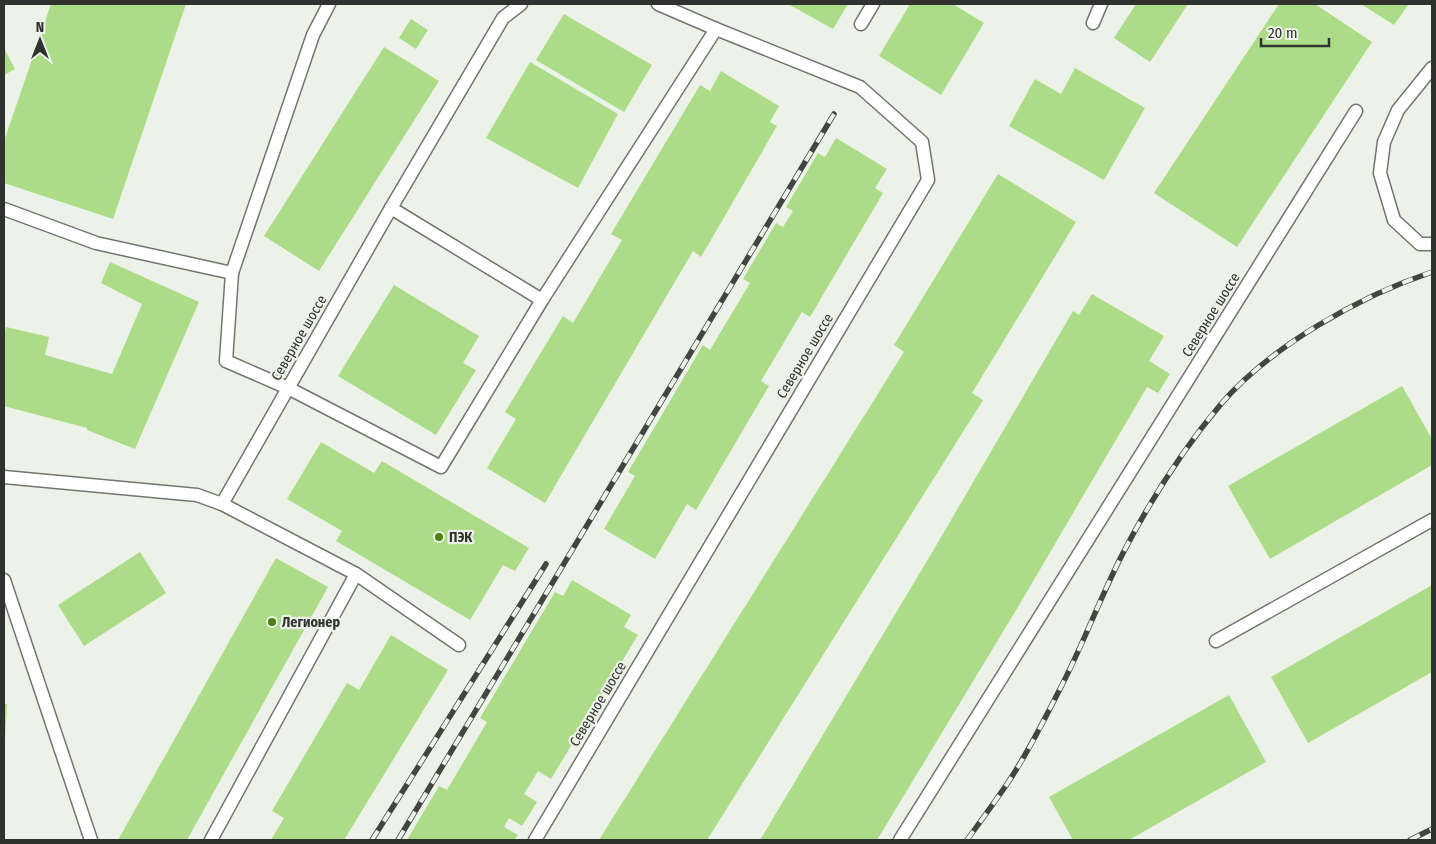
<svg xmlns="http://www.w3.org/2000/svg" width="1436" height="844" font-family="'Fira Sans Condensed',sans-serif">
	<rect width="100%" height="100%" fill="#edf2e9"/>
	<g fill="#acdc87">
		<path d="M51,4H186L113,219L4,183V141Z"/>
		<path d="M788,4H848L833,29Z"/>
		<path d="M910,4H953L984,23L941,95L879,56Z"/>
		<path d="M1136,4H1188L1150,62L1114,38Z"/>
		<path d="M1279,4H1315L1372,42L1237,247L1154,193Z"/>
		<path d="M1361,4H1409L1394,25Z"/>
		<path d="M564,14L652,65L624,112L536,60Z"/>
		<path d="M411,19L428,30L416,49L399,38Z"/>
		<path d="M384,47L439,81L319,271L264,236Z"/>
		<path d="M4,48L15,69L4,75Z"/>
		<path d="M530,62L618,114L578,188L486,138Z"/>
		<path d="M1075,68L1145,108L1104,180L1009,126L1035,79L1061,94Z"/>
		<path d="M721,71L779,106L770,122L777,126L701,257L693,251L545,503L487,468L516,419L505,412L563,316L573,323L622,240L611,234L700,85L710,91Z"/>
		<path d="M836,138L887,169L875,188L883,193L810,317L802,312L761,381L769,386L696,510L687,504L655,559L604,529L635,476L628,472L703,345L710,350L750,283L743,279L776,223L783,227L793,211L786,207L818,153L825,157Z"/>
		<path d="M998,174L1076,222L972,393L983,400L707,840H599L904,352L894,345Z"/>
		<path d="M110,262L199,302L135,449L87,430V428L4,406V335L6,327L49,337L45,355L112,374L142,304L101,283Z"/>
		<path d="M394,285L479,336L463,363L476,370L436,435L338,376Z"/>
		<path d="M1092,294L1164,336L1149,361L1170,374L1158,393L1147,387L1018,607L877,840H760L930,556L1073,311L1079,315Z"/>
		<path d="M1402,386L1432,439V465L1270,559L1228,486Z"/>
		<path d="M321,442L374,473L382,461L529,548L515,571L503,565L470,620L336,541L342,531L287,499Z"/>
		<path d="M140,552L166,593L84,646L58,605Z"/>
		<path d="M276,558L328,587L187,840H118Z"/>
		<path d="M572,580L631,615L624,627L638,635L551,779L538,771L524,794L537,802L522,826L509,818L504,827L518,835L514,840H407L439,786L447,790L487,722L480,718L555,592L563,596Z"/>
		<path d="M1432,585V672L1308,743L1271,677Z"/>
		<path d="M391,635L448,670L344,840H271L284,818L272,811L347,683L359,690Z"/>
		<path d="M1229,695L1266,762L1129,840H1073L1049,797Z"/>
		<path d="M4,704H7L5,738H4Z"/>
	</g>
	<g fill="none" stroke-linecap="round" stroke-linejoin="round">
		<defs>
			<g id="service">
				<path d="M1093,23L1101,4"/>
				<path d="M861,24L873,4"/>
				<path d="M1432,68L1398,110L1384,142L1380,173L1394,220L1420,244H1432"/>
				<path d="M391,208L542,300"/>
				<path d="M4,209L96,243L232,273L226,361L288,388L441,467L542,300L716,29"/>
				<path d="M232,273L313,35L329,4"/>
				<path d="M4,477L197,495L222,504L391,208L503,18L521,4"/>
				<path d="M356,574L459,645"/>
				<path d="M4,580L91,840"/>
				<path d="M1216,641L1432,520"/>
				<path d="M211,840L356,574L222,504"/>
				<path d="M535,840L928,180L922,142L860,87L716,29L658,4"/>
				<path d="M900,840L1356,111"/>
			</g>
		</defs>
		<use href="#service" stroke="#71766e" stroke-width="15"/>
		<use href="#service" stroke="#fff" stroke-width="12"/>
		<defs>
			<g id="rail">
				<path d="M372,840L546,564"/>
				<path d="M398,840L834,114"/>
				<path d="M967,840C980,822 994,803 1007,784C1028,753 1045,718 1062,685C1084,642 1101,596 1123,553C1150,501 1183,449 1221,404C1271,346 1360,296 1432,272"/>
				<path d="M1410,840L1432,829"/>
			</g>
		</defs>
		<use href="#rail" stroke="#424541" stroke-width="5.5"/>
		<use href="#rail" stroke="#edf2e9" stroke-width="4" stroke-dasharray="11" stroke-linecap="butt"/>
	</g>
	<g fill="#4e8012" stroke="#edf2e9" stroke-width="2">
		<circle cx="439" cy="537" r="5"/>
		<circle cx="272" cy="622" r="5"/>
	</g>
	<g text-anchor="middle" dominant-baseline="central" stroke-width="4.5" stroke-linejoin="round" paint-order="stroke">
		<g font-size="14" fill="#2f322e" stroke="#edf2e9">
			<text transform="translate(1211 315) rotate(-58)">Северное шоссе</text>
			<text transform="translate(299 338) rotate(-60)">Северное шоссе</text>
			<text transform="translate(805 356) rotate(-59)">Северное шоссе</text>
			<text transform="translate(598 704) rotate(-59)">Северное шоссе</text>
		</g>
		<g font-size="14" font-weight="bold" fill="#2f322e" stroke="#edf2e9" text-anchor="start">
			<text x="449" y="537">ПЭК</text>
			<text x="282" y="622">Легионер</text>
		</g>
	</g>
	<rect width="1436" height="844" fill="none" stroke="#2f322e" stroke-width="10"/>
	<g transform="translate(40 40)" stroke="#edf2e9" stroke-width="4" paint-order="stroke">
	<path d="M0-4L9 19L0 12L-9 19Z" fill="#2f322e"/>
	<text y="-8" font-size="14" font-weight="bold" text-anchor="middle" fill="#2f322e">N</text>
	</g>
	<path d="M1261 38v8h68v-8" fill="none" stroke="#2f322e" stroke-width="2.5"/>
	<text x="1268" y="38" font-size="15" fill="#2f322e" stroke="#edf2e9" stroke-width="4" paint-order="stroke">20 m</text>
</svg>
